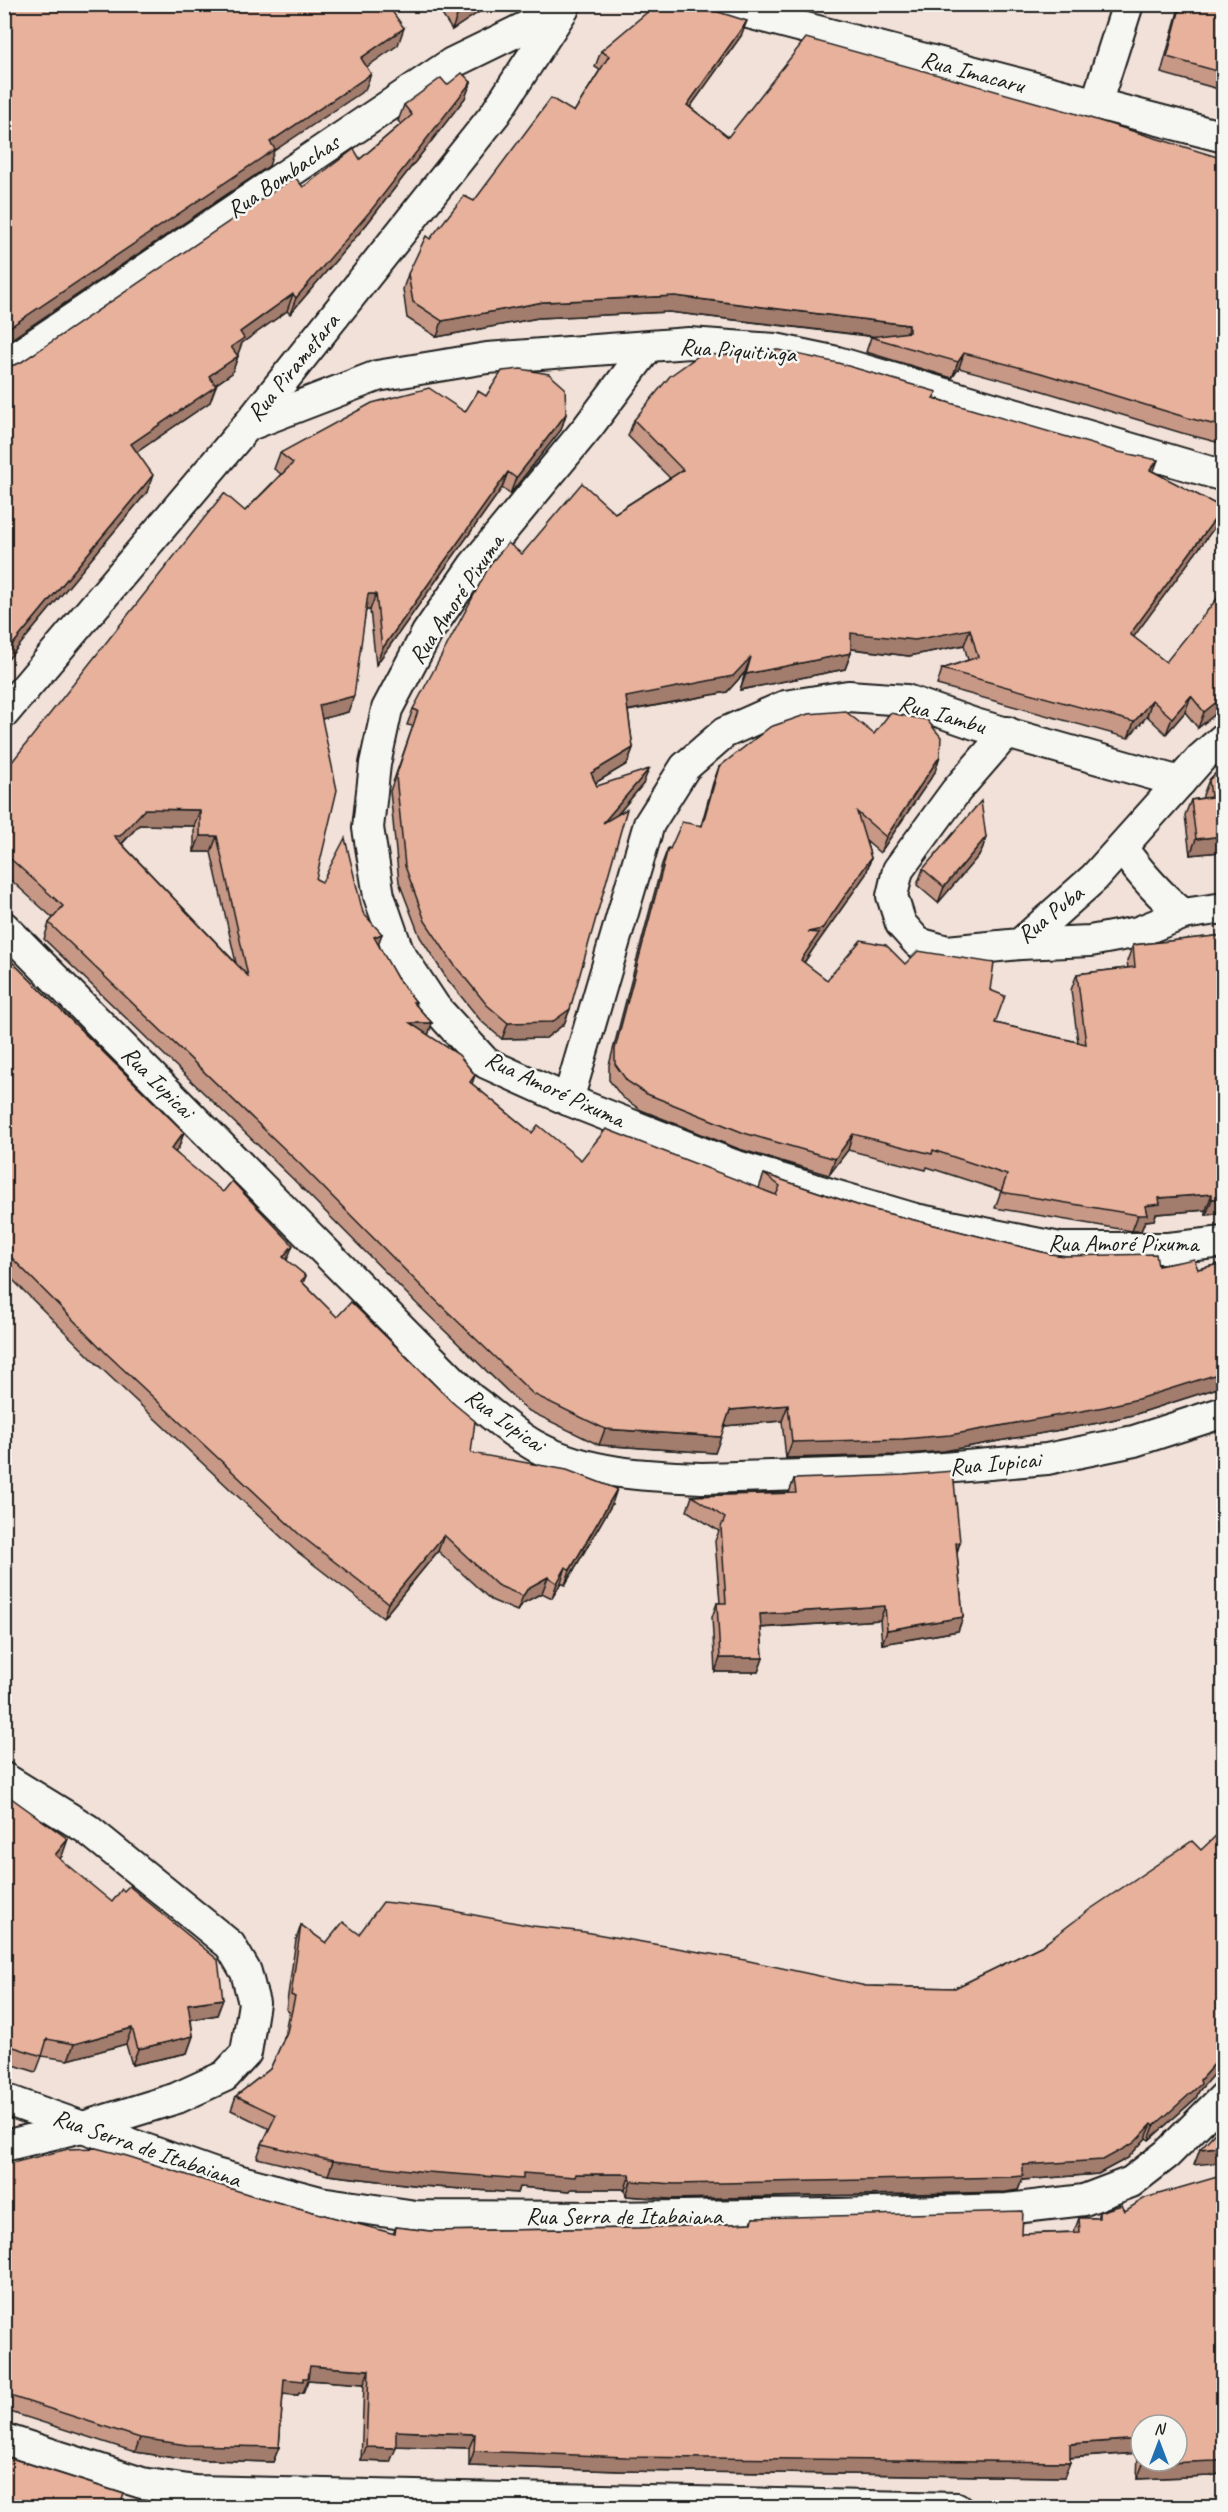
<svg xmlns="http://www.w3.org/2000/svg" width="1228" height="2512" font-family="Caveat,sans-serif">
	<rect width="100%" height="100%" fill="#f2e1d8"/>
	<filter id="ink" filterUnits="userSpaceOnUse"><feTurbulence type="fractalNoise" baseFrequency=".0167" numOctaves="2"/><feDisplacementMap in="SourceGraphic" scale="12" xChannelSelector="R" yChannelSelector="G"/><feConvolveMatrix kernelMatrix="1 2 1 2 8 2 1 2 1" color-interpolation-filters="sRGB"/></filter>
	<g filter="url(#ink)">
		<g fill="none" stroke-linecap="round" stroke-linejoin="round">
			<defs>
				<g id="minor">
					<path d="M724,4L733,9L1224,137"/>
					<path d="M1096,104L1128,4"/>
					<path d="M648,347L588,427L474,565L427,633L387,709L375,764L368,828L379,896L398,951L435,1007L486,1063L568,1100L733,1165L915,1219L1060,1248H1168L1224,1242"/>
					<path d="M4,365L452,63L563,9"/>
					<path d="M247,426L377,376L487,358L689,343L775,349L837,362L1224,476"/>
					<path d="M4,713L247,426L495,114L564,8"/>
					<path d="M1007,732L956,791L898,870L892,896L901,924L918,943L947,951L1020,944L1094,878L1180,782"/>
					<path d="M1122,848C1140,873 1159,895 1183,914"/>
					<path d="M4,927L470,1398C490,1412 515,1436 537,1447C587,1474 648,1476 703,1478L898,1472L1047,1459L1134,1441L1224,1412"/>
					<path d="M1020,944L1090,941L1138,932L1183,914L1224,908"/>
					<path d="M568,1100L649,824L685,767L724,733L785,706L848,696L906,700L975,724L1180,782L1201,758L1224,738"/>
					<path d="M4,1778L87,1829L230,1945L246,1972L254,2003L246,2053L225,2076L177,2098L86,2126L4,2146"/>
					<path d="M4,2099L215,2174L320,2202L416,2216L608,2217L838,2214L1007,2209L1084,2200L1131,2182L1167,2154L1224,2097"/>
					<path d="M4,2439L142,2483L195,2491L957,2508"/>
				</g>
			</defs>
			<use href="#minor" stroke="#1c1c1c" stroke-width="34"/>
			<use href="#minor" stroke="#f6f6f2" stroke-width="30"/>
		</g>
		<g fill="#c79886" stroke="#1c1c1c" stroke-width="1.5" fill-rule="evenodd">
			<path d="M435,4H491L452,30Z"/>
			<path d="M1180,4H1224V86L1222,90L1161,73Z"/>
			<path d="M741,36L690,107L728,137L1224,159V444L1182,433L1036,389L959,368L952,378L866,352L871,337H875L669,312L538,318L437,337L407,318L403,289L408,274L430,239L474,201L574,112L600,70L595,67L601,51Z"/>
			<path d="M471,82L465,98L366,225L290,314L287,311L242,343L237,355L238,356L232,373L215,385L210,402L137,452L147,492L4,664V364L11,366L20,363L303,187L360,159L401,124L398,121L404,105L447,85Z"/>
			<path d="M486,396L566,414L561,430L510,494L502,488L376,665L370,610H366L348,712L322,719L316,879L363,913L378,945L397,978L416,1002L415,1004L432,1023L428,1035L475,1075L472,1084L532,1133L581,1160L759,1188L764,1174L866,1208L1050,1254L1158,1266L1198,1269L1224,1263V1386L1133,1415L1098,1423L944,1451L897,1455L786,1458L782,1421L724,1426L715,1453L599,1445L527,1410L417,1304L292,1178L44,939L49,923L53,918L4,874V772L245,511L281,474L274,469L280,453L465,412ZM139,825L194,826V852H211L236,963L122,844Z"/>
			<path d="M935,398L1153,472L1223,508L1217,524L1133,637L1224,707L1198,728L1185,712L1166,734L1147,716L1128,738L937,685L942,669L968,660L964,645L909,656L851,649V653L845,669L740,690L745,672L727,692L628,711L633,748L627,764L595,783L597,786L643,784L617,815L570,1009L564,1024L546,1038L502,1039L481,1021L447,979L420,937L399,882L390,791L413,726L407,725L413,709L522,554L615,513L670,478L628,436L634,420Z"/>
			<path d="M874,734L935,772L880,853L866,841L871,858L866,874L816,945L815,946L813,949L804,963L827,980L905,964L990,990L995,1023L1078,1042L1071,990L1077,974L1128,968L1127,961L1133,945L1224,935V1213L1206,1215V1210L1156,1214L1154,1220L1145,1221L1141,1231H1132L995,1208L1001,1191L927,1167L926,1170L848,1150L829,1175L739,1149L641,1110L622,1097L609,1080V1065L662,864L668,848L670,849L701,826L713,783L719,767Z"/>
			<path d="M1224,765V857H1220V852L1190,855L1185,815L1191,800L1203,798V795L1209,780Z"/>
			<path d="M986,837L981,853L938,903L917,885L923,869Z"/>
			<path d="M4,954L184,1132L179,1147L175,1152L287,1261L306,1276L303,1283L471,1453L612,1504L565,1585L561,1583L552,1598L542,1593L523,1603L517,1611L491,1600L438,1551L383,1618L295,1550L102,1369L4,1271Z"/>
			<path d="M794,1479L960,1542L957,1553L963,1617L958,1631L882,1644L880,1620L761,1628L763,1658L758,1672H715L712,1617L717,1603H720L715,1541L719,1531L687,1511L692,1496L789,1493Z"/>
			<path d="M4,1798L62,1856L59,1859L223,1999L217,2015L191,2019L193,2036L187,2053L132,2065L126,2044L68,2060L42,2056L36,2072L4,2062Z"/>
			<path d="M1201,1850L1220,2065L1199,2091L1196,2098L1149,2140L1146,2138L1128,2158L1098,2174L1022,2180L1018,2190L1006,2192L670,2199L626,2196L625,2189H571L570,2191L519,2187L517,2193L422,2186L328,2175L257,2158L262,2144L270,2129L231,2110L236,2096L270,2069L283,2041L289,2012L286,2009L296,1940L301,1925L326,1943L359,1934L866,1986L955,1988L1043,1945Z"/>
			<path d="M4,2165L254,2196L393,2234L396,2227L430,2231L640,2228L751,2223L753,2218L1022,2234L1074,2232L1079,2218H1097L1099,2212L1125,2211L1224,2175V2473L1210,2476L1137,2479L1138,2453L1070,2458V2462L1064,2477L620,2471L469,2466V2448L396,2446L390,2462L361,2461L364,2384L308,2380L303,2393H299L298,2395L283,2394L279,2447L273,2462L182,2459L135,2452L4,2410ZM1141,2425L1177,2461H1141Z"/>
		</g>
		<g fill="#a27c6d" stroke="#1c1c1c" stroke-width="1.5">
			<path d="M472,4H491L452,30L458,13Z"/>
			<path d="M747,21L741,36L681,120L687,105Z"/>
			<path d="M404,28L398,45L355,75L361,58Z"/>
			<path d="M371,74L365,90L274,151L269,166L4,344V331L270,142Z"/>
			<path d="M471,82L465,98L366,225L290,314L296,298Z"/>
			<path d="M293,294L287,311L242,343L238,354L225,363L231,347L240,332Z"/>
			<path d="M675,296L909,325L904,340L669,312L538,318L437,337L442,321L543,302Z"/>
			<path d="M964,353L959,368L952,378L958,362Z"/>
			<path d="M238,356L232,373L203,393L209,376Z"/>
			<path d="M216,386L210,402L125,460L131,444Z"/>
			<path d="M566,414L561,430L510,494L516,478Z"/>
			<path d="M1158,460L1152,476L1150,470Z"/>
			<path d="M508,472L502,488L376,665L382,649Z"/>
			<path d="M153,475L147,492L4,664V655Z"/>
			<path d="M1223,508L1217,524L1124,650L1130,634Z"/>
			<path d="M368,594H376L370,610H363Z"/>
			<path d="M970,629L964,645L909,656L845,648L851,633Z"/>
			<path d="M851,653L845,669L740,690L746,674Z"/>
			<path d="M751,657L745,672L727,692L620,712L626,697Z"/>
			<path d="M354,696L348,712L314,721L319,705Z"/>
			<path d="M1191,696L1185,712L1166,734L1172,718Z"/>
			<path d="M1224,696V707L1198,728L1204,712Z"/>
			<path d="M1152,700L1147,716L1128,738L1134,722Z"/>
			<path d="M633,748L627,764L585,789L591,773Z"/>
			<path d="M940,756L935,772L880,853L886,837Z"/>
			<path d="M649,769L643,784L597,839L603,823Z"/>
			<path d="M145,809L200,810L194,826L139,825L114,852V836Z"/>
			<path d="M200,836H217L211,852H194Z"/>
			<path d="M1224,836V841L1220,852L1190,855L1196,839Z"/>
			<path d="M986,837L981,853L938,903L944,887Z"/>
			<path d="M1224,849V857H1220Z"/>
			<path d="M871,858L866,874L816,945L815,946L795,976L808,932Z"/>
			<path d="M382,934L376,950L374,937Z"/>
			<path d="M570,1009L564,1024L546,1038L502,1039L508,1023Z"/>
			<path d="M410,1023H432L427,1039Z"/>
			<path d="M184,1132L179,1147L166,1165L171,1149Z"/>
			<path d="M853,1134L848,1150L829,1175L835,1159Z"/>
			<path d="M1212,1194L1206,1210L1156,1214L1154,1220L1145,1221L1141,1231H1132L1138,1215L1145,1206L1159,1198Z"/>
			<path d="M1224,1198V1213L1206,1215L1212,1199Z"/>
			<path d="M293,1245L287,1260L283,1257Z"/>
			<path d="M1224,1372V1386L1133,1415L1098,1423L944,1451L897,1455L786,1458L792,1442Z"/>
			<path d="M788,1405L782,1421L724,1426L730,1410Z"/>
			<path d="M605,1429L721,1437L715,1453L599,1445Z"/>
			<path d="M617,1489L612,1504L565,1585L570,1570Z"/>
			<path d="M444,1535L438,1551L383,1618L388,1603Z"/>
			<path d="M960,1542L955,1556L956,1543Z"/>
			<path d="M566,1567L561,1583L552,1598L557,1583Z"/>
			<path d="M548,1577L542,1593L523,1603L517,1611L523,1596L528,1588Z"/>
			<path d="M885,1606L880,1620L755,1628L760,1614Z"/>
			<path d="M963,1617L958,1631L882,1644L887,1630Z"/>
			<path d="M720,1658H763L758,1672H715Z"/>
			<path d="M68,1839L62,1856L49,1871L55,1855Z"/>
			<path d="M223,1999L217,2015L183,2021L188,2004Z"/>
			<path d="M132,2028L126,2044L68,2060L74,2044Z"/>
			<path d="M193,2036L187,2053L132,2065L138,2049Z"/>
			<path d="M1224,2053V2062L1199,2091L1196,2098L1149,2140L1154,2126L1200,2080Z"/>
			<path d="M1152,2124L1146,2138L1128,2158L1098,2174L1022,2180L1018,2190L1006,2192L670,2199L626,2196L631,2181L1023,2165Z"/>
			<path d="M1224,2146V2162L1194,2165L1200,2149Z"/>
			<path d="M333,2161L523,2173L576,2174H630L625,2189H571L570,2191L519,2187L517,2193L422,2186L328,2175Z"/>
			<path d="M310,2366L369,2370L364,2384L308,2380L303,2393H299L298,2395L279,2394L284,2379Z"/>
			<path d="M396,2431L475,2434L469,2448L391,2446Z"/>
			<path d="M140,2438L279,2447L273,2462L182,2459L135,2452Z"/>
			<path d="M1141,2439V2444L1138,2453L1065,2458L1070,2444Z"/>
			<path d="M366,2447L396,2448L390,2462L361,2461Z"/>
			<path d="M474,2451L1070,2462L1064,2477L620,2471L469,2466Z"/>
			<path d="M1224,2460V2473L1210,2476L1137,2479L1143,2464Z"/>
		</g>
		<g fill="#e7b19c" stroke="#1c1c1c" stroke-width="1.5" fill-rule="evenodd">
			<path d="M7,4H387L404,28L361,58L371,74L270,142L275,149L4,331V6Z"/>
			<path d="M452,4H472L458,13Z"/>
			<path d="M657,4H693L747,21L687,105L728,137L806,38L1067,111L1224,159V427L1188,418L1041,373L964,353L958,362L871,337L909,332V325L675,296L543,302L442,321L413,302L408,274L426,236L430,239L464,196L474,201L551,98L574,112L609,56L601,51Z"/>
			<path d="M1181,4H1224V73L1167,57Z"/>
			<path d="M462,73L471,82L372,209L296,298L293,294L240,332L244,338L231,347L238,356L209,376L216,386L131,444L153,475L4,655V364L11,366L20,363L295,177L303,187L354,149L360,159L412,115L404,105L441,78L447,85Z"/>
			<path d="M765,350H778L838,363L937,392L933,398L1119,452L1158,460L1150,470L1223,508L1130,634L1166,662L1224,590V696L1204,712L1191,696L1172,718L1152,700L1134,722L942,669L978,657L970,629L915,640L851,633V653L746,674L751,657L733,676L626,697L633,748L591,773L597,786L649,769L603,823L627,809L570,1009L552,1022L508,1023L487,1005L453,963L425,921L405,866L396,776L418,711L413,709L491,563L508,543L522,554L582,483L615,513L683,470L634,420L670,376L701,354L722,355Z"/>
			<path d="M521,369L549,374L565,388L566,414L516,478L508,472L382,649L376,594H368L354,696L319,705L337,790L316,879L322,882L345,838L363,913L382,934L374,937L397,978L416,1002H413L432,1023H410L459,1055L475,1075L470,1082L532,1133L538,1125L581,1160L606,1129L776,1195L780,1186L764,1174L866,1208L1050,1254L1064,1256L1156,1254L1158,1266L1194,1259L1198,1269L1224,1263V1372L1138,1399L1104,1407L950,1435L903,1439L792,1442L788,1405L730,1410L721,1437L605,1429L533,1394L423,1288L298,1162L49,923L63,906L4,853V772L224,493L245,511L293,463L280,453L372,403L429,388L465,412L478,391L486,396L502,371ZM145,809L200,810V836H217L248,976L114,836H120Z"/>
			<path d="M845,711L874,734L890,713L927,720L941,737L940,756L886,837L857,812L871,858L822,929L808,932L819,933L801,960L827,980L861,940L886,945L905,964L918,951L994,963L990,990L1005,996L995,1023L1086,1044L1077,974L1135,967L1133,945L1224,935V1198L1212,1199V1194L1159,1198L1160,1204L1145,1206L1147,1215H1138L1001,1192L1007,1175L933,1150L932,1154L853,1134L835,1159L744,1133L647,1094L627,1081L615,1064V1049L668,848L670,849L682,822L702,826L719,767L770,727L808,714Z"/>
			<path d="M1224,765V836L1196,839L1191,800L1211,797L1209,780Z"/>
			<path d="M981,801L986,837L944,887L923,869Z"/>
			<path d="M4,954L184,1132L171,1149L223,1192L232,1181L293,1245L283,1257L306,1276L301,1281L337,1317L351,1302L452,1402L475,1421L471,1453L567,1470L617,1489L570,1570L566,1567L557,1583L548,1577L528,1588L523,1596L497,1585L444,1535L388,1603L300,1535L107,1354L4,1250Z"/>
			<path d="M953,1471L960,1542L956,1543L963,1617L887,1630L885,1606L760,1614L763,1658H720L717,1603H726L721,1527L725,1518L692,1496L796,1493L794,1479L904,1475Z"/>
			<path d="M7,1795L68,1839L55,1855L112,1902L122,1889L124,1891L129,1886L218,1960L223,1999L188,2004L193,2036L138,2049L132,2028L74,2044L47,2039L42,2056L4,2044V1798Z"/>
			<path d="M1220,1832L1224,1835V2053L1200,2080L1201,2084L1154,2126L1152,2124L1134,2143L1103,2160L1023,2165V2176L1011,2177L675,2184L631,2181L630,2174H576L575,2177L523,2173V2179L427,2172L333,2161L262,2144L276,2115L236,2096L270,2069L287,2032L295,1997L291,1995L301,1925L326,1943L343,1922L359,1934L383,1902L437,1908L533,1926L585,1932L740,1959L866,1986L955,1988L1043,1945L1089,1910L1192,1841L1201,1850Z"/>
			<path d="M1224,2123V2146L1200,2149Z"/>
			<path d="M96,2148L127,2156L254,2196L395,2234L396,2227L430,2231L640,2228L752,2223L753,2218L1023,2211L1022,2234L1080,2232L1079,2218H1099V2212L1122,2205L1125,2211L1145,2198L1224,2175V2460L1215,2461L1143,2464V2461H1177V2425H1141V2439L1070,2444V2462L626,2457L474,2451L475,2434L396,2431V2448L366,2447L369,2370L310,2366L308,2378H303V2381L284,2379L279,2447L187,2445L140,2438L4,2394V2165L68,2149Z"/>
			<path d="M4,2456L124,2494L121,2503L399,2508H4Z"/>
		</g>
	</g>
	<g text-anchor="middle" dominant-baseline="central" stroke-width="5" stroke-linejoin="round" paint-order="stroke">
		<g font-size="24" fill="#1c1c1c" stroke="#f6f6f2">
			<text transform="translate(973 72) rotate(15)">Rua Imacaru</text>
			<text transform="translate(283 176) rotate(-34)">Rua Bombachas</text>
			<text transform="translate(738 350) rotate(4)">Rua Piquitinga</text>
			<text transform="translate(293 367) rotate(-51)">Rua Pirametara</text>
			<text transform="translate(456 599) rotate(-56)">Rua Amoré Pixuma</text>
			<text transform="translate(942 714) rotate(16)">Rua Iambu</text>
			<text transform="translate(1050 914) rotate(-39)">Rua Puba</text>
			<text transform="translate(158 1082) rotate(45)">Rua Iupicai</text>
			<text transform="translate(555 1089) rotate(25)">Rua Amoré Pixuma</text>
			<text x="1123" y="1243">Rua Amoré Pixuma</text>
			<text transform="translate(505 1420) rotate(36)">Rua Iupicai</text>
			<text transform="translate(995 1463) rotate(-5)">Rua Iupicai</text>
			<text transform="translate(147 2148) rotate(19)">Rua Serra de Itabaiana</text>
			<text x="624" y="2216">Rua Serra de Itabaiana</text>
		</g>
	</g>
	<rect width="1228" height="2512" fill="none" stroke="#f6f6f2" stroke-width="24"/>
	<rect x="12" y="12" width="1204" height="2488" fill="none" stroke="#1c1c1c" stroke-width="2" filter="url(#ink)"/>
	<g transform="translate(1159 2443)"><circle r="28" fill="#f6f6f2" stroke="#9f9f9c" stroke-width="1.5"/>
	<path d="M0-4.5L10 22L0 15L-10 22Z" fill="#1f6fb2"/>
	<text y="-9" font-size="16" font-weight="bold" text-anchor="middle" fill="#1c1c1c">N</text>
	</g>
</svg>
